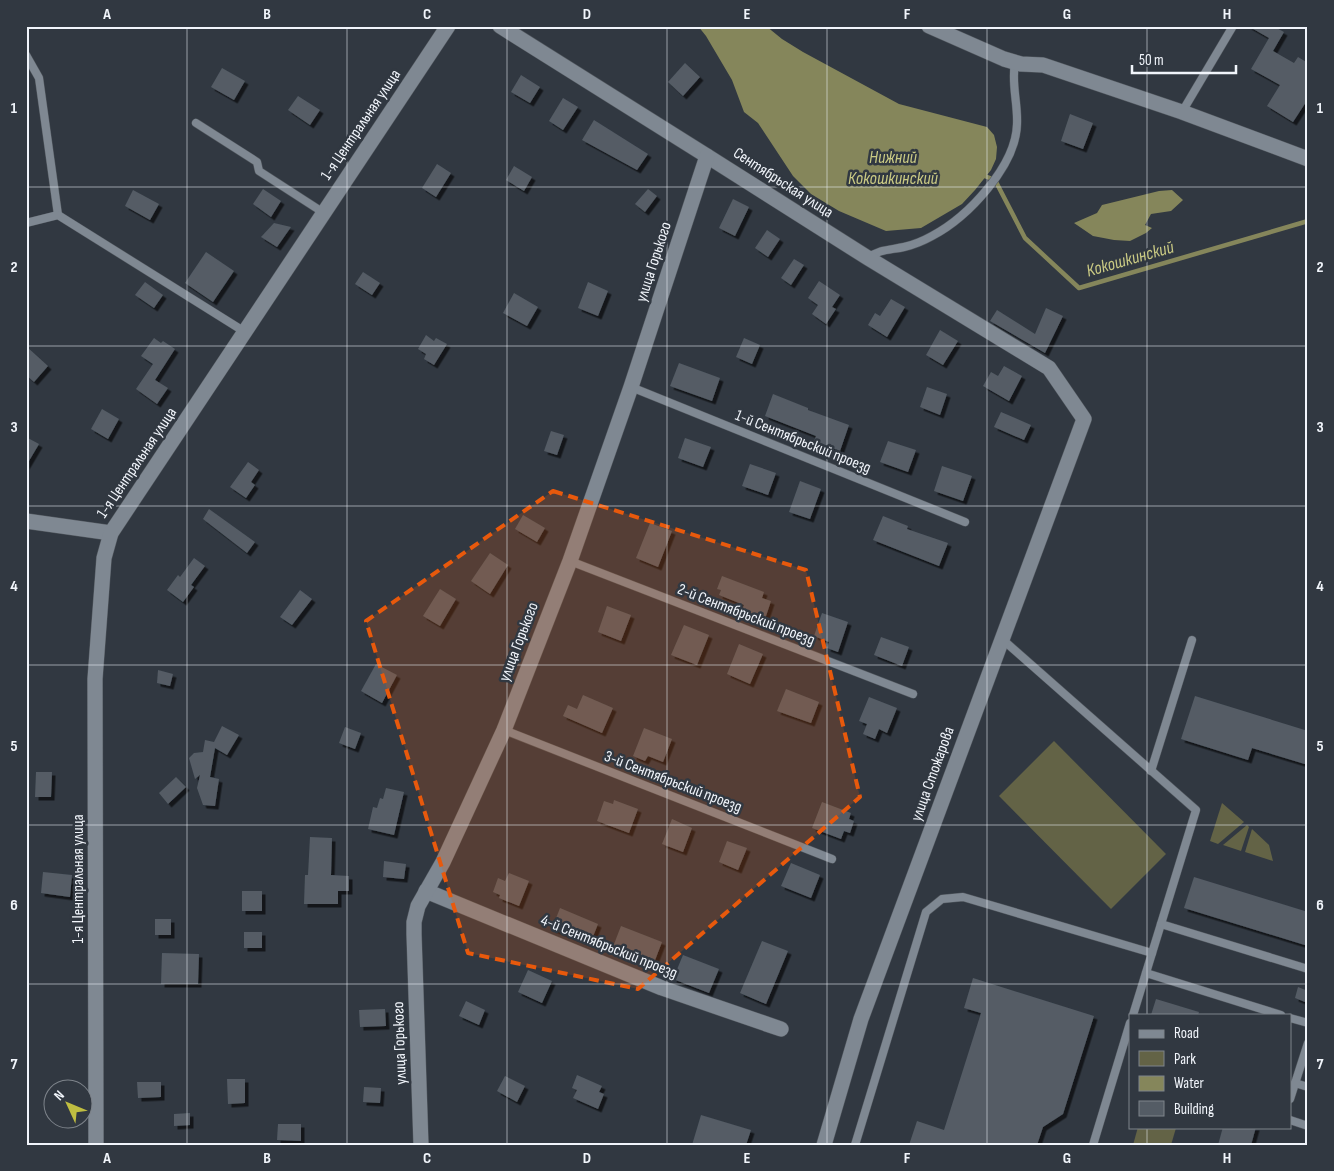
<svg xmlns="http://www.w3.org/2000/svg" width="1334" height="1171" font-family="'Sofia Sans Condensed',sans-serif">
	<defs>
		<filter id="shadow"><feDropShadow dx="3.5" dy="3.5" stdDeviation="0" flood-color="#0009"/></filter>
	</defs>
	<rect width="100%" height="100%" fill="#313841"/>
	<g fill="#636346">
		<path d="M1054,741L1166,854L1111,909L999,796Z"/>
		<path d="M1222,803L1244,822L1218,844L1210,841Z"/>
		<path d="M1247,825L1249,827L1241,851L1223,845Z"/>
		<path d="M1252,829L1269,845L1273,861L1245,852Z"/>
		<path d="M1138,1127H1172L1176,1128L1171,1145H1133Z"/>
	</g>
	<g fill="#85865b">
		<path d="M698,26H766L782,39L803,52L899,104L987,127L994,135L997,147L996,159L991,170L975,190L962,204L921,228L886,231L839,211L811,194L793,176L758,123L744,112L732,80L706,36Z"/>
		<path d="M1172,190L1183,200L1171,211L1151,214L1145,225L1152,228L1146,233L1130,241L1114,240L1093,236L1074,223L1097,213L1102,205L1159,191Z"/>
	</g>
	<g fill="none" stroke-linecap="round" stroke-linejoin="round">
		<path stroke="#85865b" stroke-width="4.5" d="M982,175L995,180L1025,238L1079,288L1308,221"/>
	</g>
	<g fill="#545c65" filter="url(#shadow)">
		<path d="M1248,26H1273L1284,32L1273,51L1294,63L1298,57L1308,63V99L1293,122L1267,106L1280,85L1251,69L1269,38Z"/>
		<path d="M685,63L700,77L683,96L668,82Z"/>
		<path d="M222,68L245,81L234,100L211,87Z"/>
		<path d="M521,75L540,87L530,103L511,92Z"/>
		<path d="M298,96L320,110L310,125L288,110Z"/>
		<path d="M563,98L578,107L563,130L549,121Z"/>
		<path d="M1070,114L1093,123L1083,149L1061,141Z"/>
		<path d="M594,120L648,154L637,170L582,140Z"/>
		<path d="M437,164L451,173L436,197L422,188Z"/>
		<path d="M514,166L532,177L524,191L506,180Z"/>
		<path d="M263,189L281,201L271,217L253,204Z"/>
		<path d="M648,189L657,196L645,212L635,204Z"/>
		<path d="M133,190L159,204L150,220L125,206Z"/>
		<path d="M733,199L749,207L735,236L719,228Z"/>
		<path d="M274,223L291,227L277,247L261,237Z"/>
		<path d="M767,230L780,239L768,257L755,248Z"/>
		<path d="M206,252L234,271L213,302L185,283Z"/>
		<path d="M794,259L804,265L791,285L781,278Z"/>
		<path d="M363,272L380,283L372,295L355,284Z"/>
		<path d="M819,281L840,295L832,307L836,309L826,324L812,314L818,305L808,298Z"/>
		<path d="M145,282L163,295L154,308L135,295Z"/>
		<path d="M588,282L608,291L598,316L578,308Z"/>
		<path d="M514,293L538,307L527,326L503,313Z"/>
		<path d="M891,299L905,307L887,337L868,325L875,313L880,316Z"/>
		<path d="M1046,308L1063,316L1045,353L990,321L997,310L1035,334Z"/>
		<path d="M940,330L958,341L943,365L926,355Z"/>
		<path d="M426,335L434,341L436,338L447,344L434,365L424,359L426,354L418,349Z"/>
		<path d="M154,338L161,343L163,341L175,349L155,380L168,388L157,404L136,389L153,364L141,356Z"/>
		<path d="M744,338L760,345L752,364L736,357Z"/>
		<path d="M26,346L48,366L34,382L26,375Z"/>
		<path d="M679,363L720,378L712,401L670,386Z"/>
		<path d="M1004,366L1022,376L1009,401L983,386L991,372L998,376Z"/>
		<path d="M927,387L947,394L940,415L920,407Z"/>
		<path d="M773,394L808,408V410L849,425L840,451L814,441L816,436L765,416Z"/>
		<path d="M102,409L119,419L108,439L91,429Z"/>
		<path d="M1001,412L1031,425L1024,440L994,427Z"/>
		<path d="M551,431L564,435L557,455L544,451Z"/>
		<path d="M26,437L39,444L26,466Z"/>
		<path d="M685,438L711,447L703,467L678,458Z"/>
		<path d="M888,441L916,450L908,472L880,462Z"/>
		<path d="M248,462L259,470L251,482L255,485L246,498L230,487Z"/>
		<path d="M750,464L776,473L768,495L742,486Z"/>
		<path d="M942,466L972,476L963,501L934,491Z"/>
		<path d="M800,481L821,489L810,519L789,512Z"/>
		<path d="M209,509L255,542L247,553L203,519Z"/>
		<path d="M523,515L545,528L537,542L515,529Z"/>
		<path d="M883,516L908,526L907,529L948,543L939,566L873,540Z"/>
		<path d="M650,523L672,531L658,567L636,558Z"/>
		<path d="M490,553L508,565L490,594L471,581Z"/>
		<path d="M194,558L205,566L191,585L194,587L183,602L167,590L178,575L180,577Z"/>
		<path d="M722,576L764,592L762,598L771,601L763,625L739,617L744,605L719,595L721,590L717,589Z"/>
		<path d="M440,589L456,599L440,626L423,616Z"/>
		<path d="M300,590L312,599L292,625L280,617Z"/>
		<path d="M607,606L631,615L621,641L598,632Z"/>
		<path d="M822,613L848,622L838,652L827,648L829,642L814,636Z"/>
		<path d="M684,625L709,635L697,665L671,655Z"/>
		<path d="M881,637L909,647L902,666L874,655Z"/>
		<path d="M739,644L763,654L750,684L727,674Z"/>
		<path d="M376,664L397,675L382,703L361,691Z"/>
		<path d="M158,670L173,674L170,686L157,683Z"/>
		<path d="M786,689L819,702L811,723L777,711Z"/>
		<path d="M583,695L613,708L602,733L563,716L568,705L577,709Z"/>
		<path d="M1195,696L1308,731V765L1252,748L1248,760L1181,739Z"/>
		<path d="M869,697L897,708L887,733L879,729L875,739L863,734L867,724L859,721Z"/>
		<path d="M222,726L239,735L227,755L215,748L210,777L219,779L215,806L203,805L197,788L200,775L195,779L189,758L194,753L203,752L205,740L214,742Z"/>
		<path d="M345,727L361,733L355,749L339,743Z"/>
		<path d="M644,728L672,739L663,762L648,756L645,761L633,756Z"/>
		<path d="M36,772H52L51,797H35Z"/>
		<path d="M176,777L186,787L168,804L159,793Z"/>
		<path d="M386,788L404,792L394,835L368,829L373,807L377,808L380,798L383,799Z"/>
		<path d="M614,800L638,809L629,833L597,821L604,801L613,804Z"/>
		<path d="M822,802L851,813L849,819L854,821L850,833L844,831L841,839L812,828Z"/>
		<path d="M672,819L692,828L683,852L662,844Z"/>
		<path d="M310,837L332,838L331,875L349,876V891H338V904H304L305,875H308Z"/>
		<path d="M727,841L747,848L738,870L719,862Z"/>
		<path d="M384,861L406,864L404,879L383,877Z"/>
		<path d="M791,863L820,875L811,898L781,886Z"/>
		<path d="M43,872L72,875L70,897L41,893Z"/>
		<path d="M509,873L529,881L519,906L499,898L500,895L493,892L498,878L505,881Z"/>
		<path d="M1194,877L1308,912V946L1184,908Z"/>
		<rect x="242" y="891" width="20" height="20"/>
		<path d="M560,908L598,924L590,944L552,929Z"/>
		<rect x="155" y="919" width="16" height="16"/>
		<path d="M621,926L662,942L652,968L611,952Z"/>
		<rect x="244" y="932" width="18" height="16"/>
		<path d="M762,941L788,951L766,1004L740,993Z"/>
		<path d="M162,953L199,954L198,984H161Z"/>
		<path d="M683,955L719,969L709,993L673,979Z"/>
		<path d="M528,970L552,981L542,1003L518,992Z"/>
		<path d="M973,978L1094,1016L1063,1114L1043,1127L1037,1145H909L917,1121L944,1130L981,1013L964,1008Z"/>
		<path d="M1298,987L1308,991L1305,1002L1295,998Z"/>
		<path d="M1156,999L1199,1012L1198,1015H1151Z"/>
		<path d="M466,1001L485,1010L479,1025L459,1016Z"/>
		<path d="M385,1009L386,1026L360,1027L359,1010Z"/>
		<path d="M577,1075L602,1086L599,1092L604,1094L598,1109L573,1098L577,1090L572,1088Z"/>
		<path d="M505,1076L525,1086L517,1102L497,1091Z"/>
		<path d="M227,1079H245V1103L228,1104Z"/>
		<path d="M137,1082H161V1097L138,1098Z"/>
		<path d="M364,1087L381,1088L380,1103L363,1102Z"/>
		<path d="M190,1113V1125L174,1126V1114Z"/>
		<path d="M701,1115L751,1130L746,1145H692Z"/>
		<path d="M278,1124H301V1141L277,1140Z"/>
		<path d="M1223,1127H1256L1251,1145H1218Z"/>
	</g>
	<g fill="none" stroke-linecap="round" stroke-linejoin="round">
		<defs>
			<g id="service">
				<path d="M26,55L39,78L58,215"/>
				<path d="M1182,112L1233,26"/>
				<path d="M196,123L257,162L259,171L324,213"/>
				<path d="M26,223L58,215L245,332"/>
				<path d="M868,258C879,249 891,250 904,247C913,245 923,241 932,236C968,217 1016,166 1017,124C1018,103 1011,83 1015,63"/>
				<path d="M631,387L965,522"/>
				<path d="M570,561L913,694"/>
				<path d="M1002,639L1196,810L1133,1015"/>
				<path d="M504,730L832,859"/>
				<path d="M1151,771L1192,640"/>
				<path d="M1161,924L1308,969"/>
				<path d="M1146,973L1281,1015"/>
				<path d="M1290,1018L1308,1023"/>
				<path d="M1295,1083L1308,1087"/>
				<path d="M1290,1099L1308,1043"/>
				<path d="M1290,1120L1308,1126"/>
				<path d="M855,1145L926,912L942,899L963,897L1152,953"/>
				<path d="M1093,1145L1130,1023"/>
			</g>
			<g id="minor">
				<path d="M500,26L707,156L868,258L1049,368L1084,419L861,1019L824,1145"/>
				<path d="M929,26L1004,59L1021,64L1043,65L1182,112L1308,159"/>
				<path d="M26,521L111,533"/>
				<path d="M426,891L662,988L781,1029"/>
				<path d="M96,1145L95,679L104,558L111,533L448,26"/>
				<path d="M421,1145L414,934V922L418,906L443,862L504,730L570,561L631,387L707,156"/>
			</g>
		</defs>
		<use href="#service" stroke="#51575e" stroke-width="9"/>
		<use href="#minor" stroke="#51575e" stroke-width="16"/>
		<use href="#service" stroke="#7f8892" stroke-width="8"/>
		<use href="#minor" stroke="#7f8892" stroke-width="15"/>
	</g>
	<path fill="#e8590c" fill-opacity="0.2" stroke="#e8590c" stroke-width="4" stroke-dasharray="10 6" stroke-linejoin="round" d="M553,491L806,570L860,797L638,989L468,953L366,621Z"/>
	<path fill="none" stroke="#f1f5fb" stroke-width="1" stroke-opacity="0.55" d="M187,26V1145M347,26V1145M507,26V1145M667,26V1145M827,26V1145M987,26V1145M1147,26V1015M26,187H1308M26,346H1308M26,506H1308M26,665H1308M26,825H1308M26,984H1308M1147,1127V1145"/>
	<g text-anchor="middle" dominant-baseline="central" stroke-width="5" stroke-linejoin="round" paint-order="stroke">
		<g font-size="16" fill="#f1f5fb" stroke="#313841">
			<text transform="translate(361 125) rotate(-56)">1-я Центральная улица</text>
			<text transform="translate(783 183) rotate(33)">Сентябрьская улица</text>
			<text transform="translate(654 262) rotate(-72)">улица Горького</text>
			<text transform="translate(803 442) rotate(22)">1-й Сентябрьский проезд</text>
			<text transform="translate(137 463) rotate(-56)">1-я Центральная улица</text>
			<text transform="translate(746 615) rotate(21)">2-й Сентябрьский проезд</text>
			<text transform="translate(519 642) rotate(-69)">улица Горького</text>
			<text transform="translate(933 774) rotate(-70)">улица Стожарова</text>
			<text transform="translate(673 782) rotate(21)">3-й Сентябрьский проезд</text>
			<text transform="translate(78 879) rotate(-90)">1-я Центральная улица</text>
			<text transform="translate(609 947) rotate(22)">4-й Сентябрьский проезд</text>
			<text transform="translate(400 1043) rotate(-92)">улица Горького</text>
		</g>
		<g font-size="18" font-style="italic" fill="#caca84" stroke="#313841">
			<text x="893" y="157">Нижний<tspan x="893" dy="21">Кокошкинский</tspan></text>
			<text transform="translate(1130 259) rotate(-16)">Кокошкинский</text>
		</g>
	</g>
	<rect width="1334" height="1171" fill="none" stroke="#313841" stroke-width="55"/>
	<rect x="1129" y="1014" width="162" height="115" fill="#313841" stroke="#7e848b"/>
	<rect x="1139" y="1030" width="25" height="8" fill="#7f8892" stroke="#7e848b"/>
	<text x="1174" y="1038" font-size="15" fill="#f1f5fb">Road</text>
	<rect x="1139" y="1051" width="25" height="15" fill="#636346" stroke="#7e848b"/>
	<text x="1174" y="1064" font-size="15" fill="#f1f5fb">Park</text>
	<rect x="1139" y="1076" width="25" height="15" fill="#85865b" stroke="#7e848b"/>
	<text x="1174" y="1088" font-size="15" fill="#f1f5fb">Water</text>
	<rect x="1139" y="1101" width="25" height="15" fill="#545c65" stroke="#7e848b"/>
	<text x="1174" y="1114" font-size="15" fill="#f1f5fb">Building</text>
	<g transform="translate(68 1104) rotate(314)"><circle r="24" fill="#313841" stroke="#7e848b"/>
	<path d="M0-4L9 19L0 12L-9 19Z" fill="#c0be41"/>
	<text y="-8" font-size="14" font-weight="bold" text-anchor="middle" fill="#f1f5fb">N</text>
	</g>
	<path d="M1132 65v8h104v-8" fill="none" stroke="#f1f5fb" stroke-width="2.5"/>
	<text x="1139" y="65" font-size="15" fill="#f1f5fb" stroke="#313841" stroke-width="4" paint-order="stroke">50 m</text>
	<rect x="28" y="28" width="1278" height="1116" fill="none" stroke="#f1f5fb" stroke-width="2"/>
	<g font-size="16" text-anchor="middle" font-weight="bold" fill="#f1f5fb">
		<text x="107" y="19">A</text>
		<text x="267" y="19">B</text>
		<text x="427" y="19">C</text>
		<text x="587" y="19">D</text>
		<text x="747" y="19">E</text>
		<text x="907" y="19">F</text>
		<text x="1067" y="19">G</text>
		<text x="1227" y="19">H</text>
		<text x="14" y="113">1</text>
		<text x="1320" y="113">1</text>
		<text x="14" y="272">2</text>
		<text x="1320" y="272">2</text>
		<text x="14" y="432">3</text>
		<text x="1320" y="432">3</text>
		<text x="14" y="591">4</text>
		<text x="1320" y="591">4</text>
		<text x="14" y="751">5</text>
		<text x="1320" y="751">5</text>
		<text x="14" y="910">6</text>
		<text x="1320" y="910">6</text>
		<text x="14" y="1069">7</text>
		<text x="1320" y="1069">7</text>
		<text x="107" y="1163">A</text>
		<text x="267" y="1163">B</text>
		<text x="427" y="1163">C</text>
		<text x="587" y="1163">D</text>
		<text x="747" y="1163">E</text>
		<text x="907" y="1163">F</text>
		<text x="1067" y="1163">G</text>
		<text x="1227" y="1163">H</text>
	</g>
</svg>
